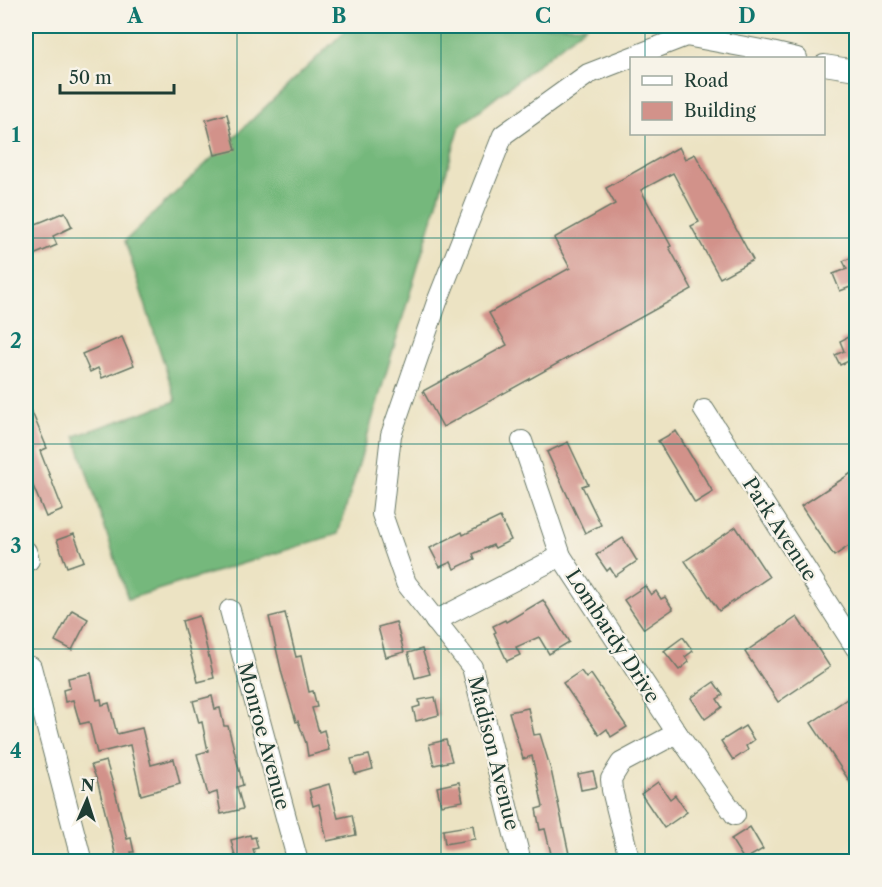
<svg xmlns="http://www.w3.org/2000/svg" width="882" height="887" font-family="'Libre Caslon Text',serif">
	<rect width="100%" height="100%" fill="#f7f3e8"/>
	<filter id="ink" filterUnits="userSpaceOnUse"><feTurbulence type="fractalNoise" baseFrequency=".0167" numOctaves="2"/><feDisplacementMap in="SourceGraphic" scale="12" xChannelSelector="R" yChannelSelector="G"/><feConvolveMatrix kernelMatrix="1 2 1 2 8 2 1 2 1" color-interpolation-filters="sRGB"/></filter>
	<filter id="wash" filterUnits="userSpaceOnUse"><feTurbulence type="fractalNoise" baseFrequency=".008" numOctaves="4" result="noise"/><feDisplacementMap in="SourceGraphic" scale="24" xChannelSelector="R" yChannelSelector="G"/><feGaussianBlur stdDeviation="1.35" result="paint"/><feColorMatrix in="noise" values="0 0 0 0 0 0 0 0 0 0 0 0 0 0 0 0 0 1.4 0 .05"/><feComposite in="paint" operator="in"/></filter>
	<g filter="url(#wash)">
		<rect width="100%" height="100%" fill="#ece3c3"/>
		<path fill="#74b87b" stroke="#4a7a58" stroke-width="1.5" d="M343,26H586L460,126L338,534L128,599L75,436L176,401L125,241L344,32Z"/>
		<g id="blocks">
			<g fill="#d2928a">
				<path d="M227,114L236,150L215,155L206,120Z"/>
				<path d="M679,147L685,159L695,154L753,260L720,278L691,226L699,222L673,173L641,190L671,246L669,247L692,289L443,427L423,391L507,345L489,313L570,268L554,238L615,204L606,188Z"/>
				<path d="M65,212L72,227L53,236L57,245L31,256L26,241V228Z"/>
				<path d="M856,256V293L853,286L840,291L833,274L847,269L843,261Z"/>
				<path d="M852,335L856,345V378L849,361L840,365L835,355L844,351L840,341Z"/>
				<path d="M122,337L134,365L102,378L98,368L90,372L82,354Z"/>
				<path d="M26,398L47,448L40,451L63,510L46,517L26,469Z"/>
				<path d="M676,431L713,492L695,503L658,441Z"/>
				<path d="M568,442L588,484L582,486L601,525L585,533L547,452Z"/>
				<path d="M856,470V541L834,556L801,506Z"/>
				<path d="M500,517L511,540L495,548L493,545L473,554L475,559L454,569L451,562L440,567L430,548L462,532L463,535Z"/>
				<path d="M736,527L769,577L719,611L685,561Z"/>
				<path d="M74,534L84,561L67,567L57,540Z"/>
				<path d="M623,538L637,561L615,576L610,568L607,571L596,555Z"/>
				<path d="M645,586L651,595L656,591L661,599L665,597L673,609L644,629L624,600Z"/>
				<path d="M543,600L569,642L549,654L539,637L516,647L520,655L507,661L494,633L496,632L493,626L505,620L506,622Z"/>
				<path d="M72,610L88,619L72,650L55,641Z"/>
				<path d="M285,613L296,657L301,656L309,692L313,691L317,707L312,708L319,732L324,730L329,750L308,756L306,743L298,721L296,722L282,674L269,617Z"/>
				<path d="M199,616L214,678L198,682L182,621Z"/>
				<path d="M797,617L830,667L778,702L745,652Z"/>
				<path d="M396,622L404,652L386,657L378,627Z"/>
				<path d="M683,637L693,651L685,657L689,662L679,670L664,651Z"/>
				<path d="M422,649L430,674L415,678L408,653Z"/>
				<path d="M581,671L586,678L591,674L627,727L611,737L607,729L599,735L563,683Z"/>
				<path d="M91,673L97,700L101,699L102,705L109,703L117,734L142,728L151,765L174,759L180,784L141,795L130,745L97,753L90,725L89,722L80,724L73,700L65,702L63,690L70,688L68,678Z"/>
				<path d="M714,682L723,695L717,699L722,707L705,719L691,698Z"/>
				<path d="M212,696L215,709L220,708L224,726H228L243,785L237,787L243,809L221,814L217,792L208,795L197,754L208,751L202,722L199,723L193,701Z"/>
				<path d="M435,697L439,715L416,721L413,708L420,706L419,700Z"/>
				<path d="M850,697L856,707V791L811,723Z"/>
				<path d="M528,708L534,735L540,734L551,770L569,854L552,858L545,829L540,830L536,809L543,807L532,756L523,759L509,712Z"/>
				<path d="M745,726L754,740L746,746L748,750L733,760L721,741Z"/>
				<path d="M446,740L452,761L434,765L429,744Z"/>
				<path d="M369,755L373,769L355,774L351,759Z"/>
				<path d="M106,761L115,791L127,839L131,838L134,852H131L132,858L117,861L98,783L91,765Z"/>
				<path d="M593,771L597,787L581,790L578,774Z"/>
				<path d="M459,782L463,801L441,805L437,787Z"/>
				<path d="M658,782L670,799L675,795L687,812L664,828L641,794Z"/>
				<path d="M329,784L338,818L352,815L356,835L327,841L319,804L313,806L309,790Z"/>
				<path d="M473,825L475,839L445,844L443,830Z"/>
				<path d="M750,827L763,849L744,860L731,839Z"/>
				<path d="M250,835L251,838L255,837L258,848L253,849L255,855L236,860L231,840Z"/>
			</g>
		</g>
	</g>
	<g filter="url(#ink)">
		<use href="#blocks" fill-opacity="0" stroke="#677766" stroke-width="1.5"/>
		<g fill="none" stroke-linecap="round" stroke-linejoin="round">
			<defs>
				<g id="minor">
					<path d="M824,65L856,70"/>
					<path d="M704,410L856,648"/>
					<path d="M522,441L561,556L677,733L735,815"/>
					<path d="M26,551L29,560L26,561"/>
					<path d="M230,610L298,862"/>
					<path d="M435,621L561,556"/>
					<path d="M31,667L82,862"/>
					<path d="M521,862L472,667L406,583L382,514L391,435L437,302L503,135L588,74L686,36L767,51L797,58"/>
					<path d="M630,862L612,790L611,779L621,763L677,733"/>
				</g>
			</defs>
			<use href="#minor" stroke="#677766" stroke-width="22"/>
			<use href="#minor" stroke="#fff" stroke-width="20"/>
		</g>
	</g>
	<path fill="none" stroke="#0f766e" stroke-width="1.5" stroke-opacity="0.55" d="M237,26V862M441,26V862M645,26V58M645,134V862M26,238H856M26,444H856M26,649H856"/>
	<g text-anchor="middle" dominant-baseline="central" stroke-width="4.5" stroke-linejoin="round" paint-order="stroke">
		<g font-size="20" fill="#1f3d34" stroke="#f7f3e8">
			<text transform="translate(780 529) rotate(57)">Park Avenue</text>
			<text transform="translate(613 636) rotate(57)">Lombardy Drive</text>
			<text transform="translate(264 736) rotate(75)">Monroe Avenue</text>
			<text transform="translate(494 753) rotate(76)">Madison Avenue</text>
		</g>
	</g>
	<rect width="882" height="887" fill="none" stroke="#f7f3e8" stroke-width="66"/>
	<rect x="630" y="57" width="195" height="78" fill="#f7f3e8" stroke="#a1aaa0" stroke-width="1.5"/>
	<rect x="642" y="76" width="30" height="9" fill="#ffffff" stroke="#a1aaa0" stroke-width="1.5"/>
	<text x="684" y="87" font-size="18" fill="#1f3d34">Road</text>
	<rect x="642" y="102" width="30" height="18" fill="#d2928a" stroke="#a1aaa0" stroke-width="1.5"/>
	<text x="684" y="117" font-size="18" fill="#1f3d34">Building</text>
	<g transform="translate(87 800) rotate(3)" stroke="#f7f3e8" stroke-width="4.5" paint-order="stroke">
	<path d="M0-4.5L10 22L0 15L-10 22Z" fill="#1f3d34"/>
	<text y="-9" font-size="16" font-weight="bold" text-anchor="middle" fill="#1f3d34">N</text>
	</g>
	<path d="M60 84v9h114v-9" fill="none" stroke="#1f3d34" stroke-width="3"/>
	<text x="69" y="84" font-size="18" fill="#1f3d34" stroke="#f7f3e8" stroke-width="4.5" paint-order="stroke">50 m</text>
	<rect x="33" y="33" width="816" height="821" fill="none" stroke="#0f766e" stroke-width="2"/>
	<g font-size="20" text-anchor="middle" font-weight="bold" fill="#0f766e">
		<text x="135" y="23">A</text>
		<text x="339" y="23">B</text>
		<text x="543" y="23">C</text>
		<text x="747" y="23">D</text>
		<text x="16" y="142">1</text>
		<text x="16" y="348">2</text>
		<text x="16" y="553">3</text>
		<text x="16" y="758">4</text>
	</g>
</svg>
